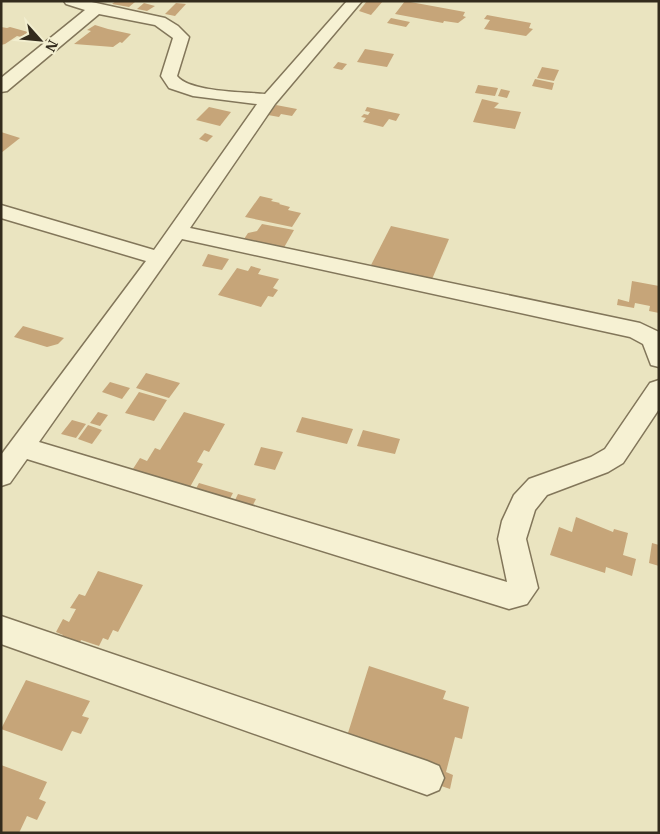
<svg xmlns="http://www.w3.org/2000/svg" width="660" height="834" font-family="'IBM Plex Serif',serif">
	<rect width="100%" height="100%" fill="#eae4c0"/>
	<g fill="#c6a579">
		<path d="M116,1H129L135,2L129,7L112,4Z"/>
		<path d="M367,1H383L371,15L359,11Z"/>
		<path d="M405,1L465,12L463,16L466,17L458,23L444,21L443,23L395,14Z"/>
		<path d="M144,3L155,6L147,11L137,9Z"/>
		<path d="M176,3L186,4L175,16L165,14Z"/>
		<path d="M487,15L531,23L529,28L533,29L526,36L484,29L490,20L484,19Z"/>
		<path d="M391,18L410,22L406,27L387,23Z"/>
		<path d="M95,25L108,29L131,34L122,43L120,42L113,47L74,44L91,31L87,30Z"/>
		<path d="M1,27L7,28L10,27L28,32L21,37L17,36L5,44L1,45Z"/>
		<path d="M365,49L394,54L387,67L357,62Z"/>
		<path d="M338,62L347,64L342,70L333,68Z"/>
		<path d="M542,67L559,70L554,81L537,78Z"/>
		<path d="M535,79L554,83L552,90L532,86Z"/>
		<path d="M478,85L498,88L495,96L475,93Z"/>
		<path d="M501,89L510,91L507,98L498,96Z"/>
		<path d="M482,99L499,103L494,108L521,112L515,129L473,122Z"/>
		<path d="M276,105L297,109L292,116L281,114L279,117L268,115Z"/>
		<path d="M209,107L231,112L220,126L196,120Z"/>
		<path d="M367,107L400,114L396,121L389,119L383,127L363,122L366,118L361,117L364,114L368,115L370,112L365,111Z"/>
		<path d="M1,132L20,138L1,153Z"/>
		<path d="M205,133L213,136L207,142L199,139Z"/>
		<path d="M260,196L273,199L271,201L280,203L279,204L290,207L288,210L301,213L292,227L245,217Z"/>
		<path d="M262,224L294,230L282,251L248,243L244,239L248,233L257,231Z"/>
		<path d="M391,226L449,239L430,284L369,269Z"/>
		<path d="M208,254L229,259L222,270L202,266Z"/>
		<path d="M251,266L261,269L258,274L279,279L273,288L278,290L273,297L268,296L261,307L218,295L237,268L248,271Z"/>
		<path d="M632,281L659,286V313L649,311L650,306L635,303L634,308L617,305L618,299L629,302Z"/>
		<path d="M23,326L64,338L58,344L47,347L14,337Z"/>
		<path d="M146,373L180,383L169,398L136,388Z"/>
		<path d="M110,382L130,388L122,399L102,392Z"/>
		<path d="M139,392L167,400L154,421L125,413Z"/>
		<path d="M98,412L108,415L100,426L90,423Z"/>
		<path d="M184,412L225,424L209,452L204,450L197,462L203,464L186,494L129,475L140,458L147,461L155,448L160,450Z"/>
		<path d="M302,417L353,429L347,444L296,432Z"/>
		<path d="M72,420L86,424L76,438L61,434Z"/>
		<path d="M88,425L102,430L92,444L78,439Z"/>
		<path d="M363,430L400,439L395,454L357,446Z"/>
		<path d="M261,447L283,452L275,470L254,465Z"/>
		<path d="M199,483L233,493L225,508L191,498Z"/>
		<path d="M238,494L256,499L250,511L232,506Z"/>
		<path d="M576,517L613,532L614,529L628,533L623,555L636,559L632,576L606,567L605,573L550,555L559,527L572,532Z"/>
		<path d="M652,543L659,545V566L649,563Z"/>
		<path d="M98,571L143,585L118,632L113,630L108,640L103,638L99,646L81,640L75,652L56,646L63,635L56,632L63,619L69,622L76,609L70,608L79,594L85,596Z"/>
		<path d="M369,666L446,691L443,699L469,707L462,739L455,737L446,772L453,775L450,789L342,752Z"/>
		<path d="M26,680L90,701L82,716L89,718L81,734L72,731L62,751L1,729Z"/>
		<path d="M1,765L47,782L39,799L46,802L37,820L27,816L19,833H1Z"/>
	</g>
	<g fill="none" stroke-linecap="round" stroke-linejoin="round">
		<defs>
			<g id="minor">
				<path d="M64,1H87L165,18L178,26L189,37L177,76C189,92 244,92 265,94L347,1H362L275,104L190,228L640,323L659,332V367L651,365L643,344L630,337L182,239L39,442L507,582L498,539L502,521L514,495L529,479L591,457L605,449L650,383L659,380V409L623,463L608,472L547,495L535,510L526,539L538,588L527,604L509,609L27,459L10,483L1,486V455L146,261L1,218V205L154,250L257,104L193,96L169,88L161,76L173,38L155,25L99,14L7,91L1,92V78L85,10L66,4Z"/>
				<path d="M1,616L427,761L439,766L444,778L439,790L427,795L1,644Z"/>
			</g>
		</defs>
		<use href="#minor" stroke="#82765a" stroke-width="3"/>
		<use href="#minor" fill="#f6f1d3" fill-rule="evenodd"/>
	</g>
	<rect width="660" height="834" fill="none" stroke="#332b1d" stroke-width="5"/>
	<g transform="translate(40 40) rotate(117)" stroke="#f2eecf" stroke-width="4" paint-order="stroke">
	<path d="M0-4L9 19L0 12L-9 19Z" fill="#332b1d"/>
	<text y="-8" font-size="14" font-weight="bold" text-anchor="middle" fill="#332b1d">N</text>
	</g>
</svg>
